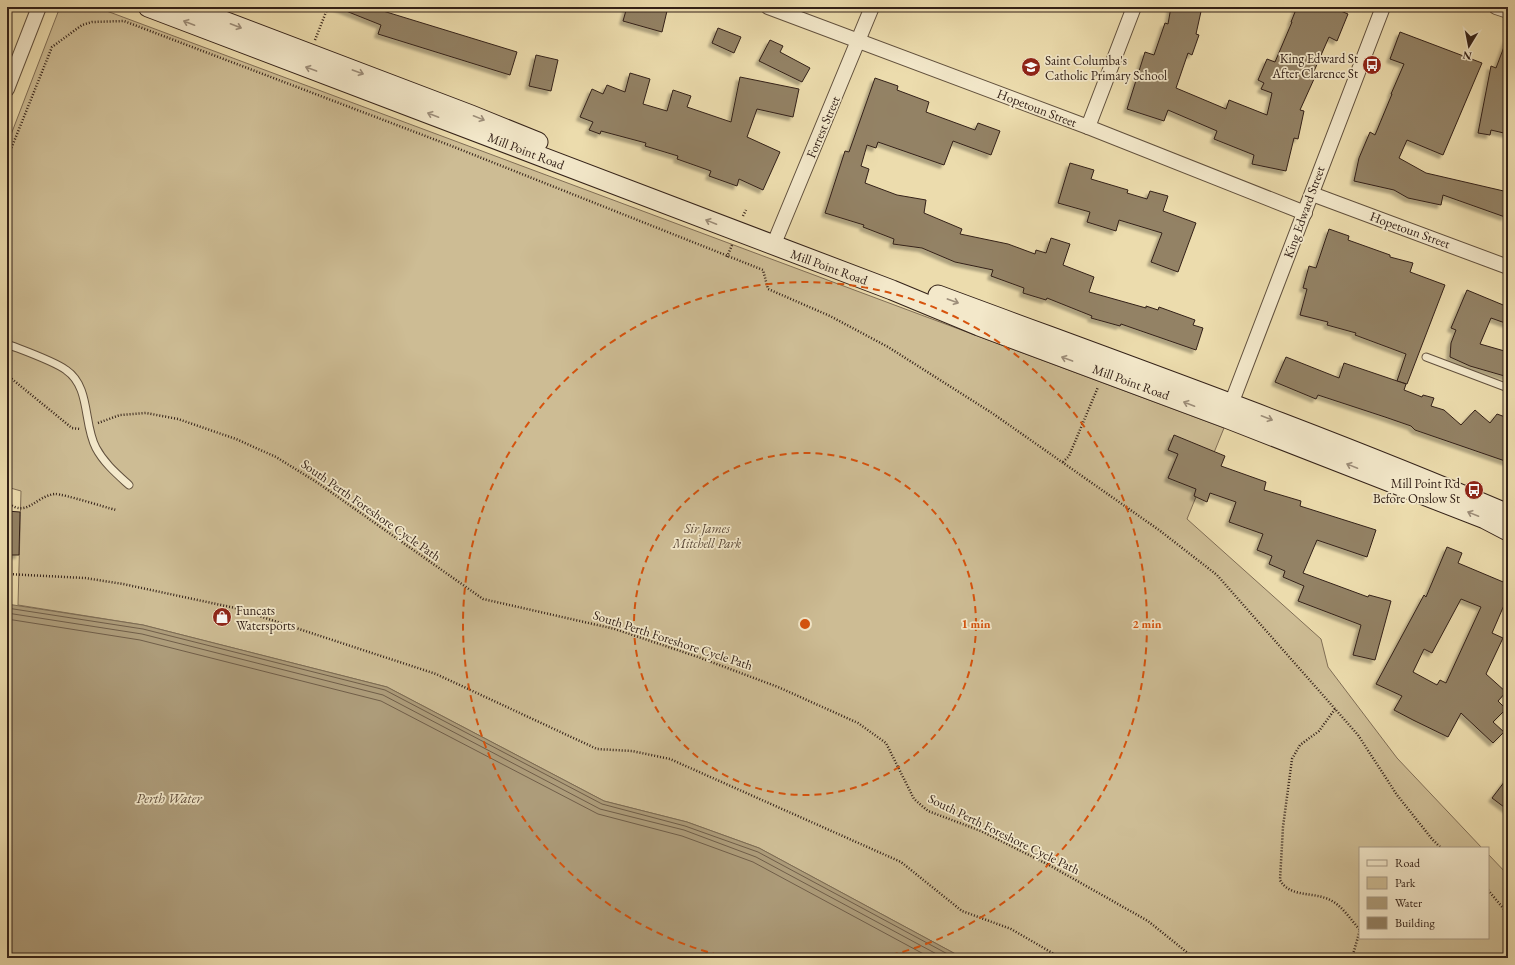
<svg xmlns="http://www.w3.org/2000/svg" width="1515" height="965" font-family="'EB Garamond',serif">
	<defs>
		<filter id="shadow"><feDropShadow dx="-3.5" dy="3.5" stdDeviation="1" flood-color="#0004"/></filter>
	</defs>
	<rect width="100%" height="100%" fill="#ecdcad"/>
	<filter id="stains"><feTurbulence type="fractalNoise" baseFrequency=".005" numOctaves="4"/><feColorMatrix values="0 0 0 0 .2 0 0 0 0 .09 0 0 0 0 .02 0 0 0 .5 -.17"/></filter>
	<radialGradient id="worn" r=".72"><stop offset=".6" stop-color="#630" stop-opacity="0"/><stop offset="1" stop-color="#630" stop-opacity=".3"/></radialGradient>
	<path fill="#cdbc94" stroke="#806e56" d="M60,7H96L1224,428L1187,519L1321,639L1328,667L1397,758L1482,848H1360V938H1488V854L1508,875V958H963L759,848L687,822L604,801L387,687L143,625L18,605L21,491L7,487V145Z"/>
	<path fill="#ad9c7a" stroke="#7c6b53" d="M7,604L143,625L387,687L604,801L687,822L759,848L963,958H7Z"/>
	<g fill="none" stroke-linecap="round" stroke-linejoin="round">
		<g stroke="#705e49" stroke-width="1">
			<path d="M7,608L143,629L385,690L602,804L685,826L758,852L955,958"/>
			<path d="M7,613L142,634L383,695L600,809L684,830L756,857L944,958"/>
			<path d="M7,619L140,640L381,701L598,814L682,836L753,862L931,958"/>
		</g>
	</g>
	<g fill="#938265" stroke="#332118" fill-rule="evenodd" filter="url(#shadow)">
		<path d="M336,7H370L517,52L510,75L378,34L381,25Z"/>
		<path d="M627,7H654L667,11L662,32L623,21Z"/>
		<path d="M1171,7H1202L1196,34L1199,35L1192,55L1188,53L1176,88L1226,109L1229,100L1267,115L1272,93L1261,89L1264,83L1258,80L1267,59L1275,62L1292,22H1291L1297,7H1331L1348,14L1337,41L1329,37L1311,78L1314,79L1300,110L1304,111L1298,139L1294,138L1286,171L1252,164L1254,155L1214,139L1217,131L1168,110L1164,121L1127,109L1145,52L1154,55L1165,23L1168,24Z"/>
		<path d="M718,28L741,37L734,53L712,43Z"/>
		<path d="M1400,32L1482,63L1443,155L1407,140L1399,158L1426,173L1508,192V208L1505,217L1443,195L1441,205L1408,198L1394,190L1354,181L1359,158L1370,132L1375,135L1392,94H1391L1404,64L1390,59Z"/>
		<path d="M1507,39L1508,134L1491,130L1490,135L1478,133L1491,66L1496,68Z"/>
		<path d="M770,40L783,46L780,52L810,68L802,82L759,61Z"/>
		<path d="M536,55L558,60L551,91L529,86Z"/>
		<path d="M630,73L650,79L643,104L667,111L673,90L691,96L687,107L731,122L740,77L799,89L793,117L757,109L747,137L780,152L763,190L739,179L737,186L709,176L711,171L677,159L678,156L645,146L646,143L601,131L600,134L589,130L593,122L580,117L592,89L603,94L607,85L625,92Z"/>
		<path d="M875,78L898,86L897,90L929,102L926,112L975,130L978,123L1000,131L991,155L953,141L944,165L878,142L876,148L867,145L861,166L869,169L865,183L897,195L926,200L924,213L962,229L960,234L1008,244L1035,254L1036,250L1046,253L1051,238L1070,244L1063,265L1094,277L1089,292L1146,308V306L1158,310L1159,307L1195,320L1193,325L1203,328L1196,350L1121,324L1120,326L1091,318L1092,316L1047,298L1046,300L1023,293L1024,288L991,276L993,270L955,262L922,248L893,244L894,239L863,227L864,225L825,213L845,151L849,152Z"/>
		<path d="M1070,163L1094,170L1091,179L1128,190L1127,193L1147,199L1150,191L1168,196L1163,211L1196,223L1178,272L1151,262L1162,233L1119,220L1116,231L1087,222L1090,212L1058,203Z"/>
		<path d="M1329,229L1349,236L1348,240L1390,255V257L1413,263L1410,272L1445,285L1407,384L1397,381L1406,354L1355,335L1356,333L1327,325L1328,322L1300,315L1307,289L1303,288L1309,266L1316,268Z"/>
		<path d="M1467,290L1508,307V324L1491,318L1480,344L1508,352V377L1470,366L1450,357L1451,343L1456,330L1451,328Z"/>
		<path d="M1286,357L1339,378L1344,363L1406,384L1404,390L1422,397L1423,395L1434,398L1431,406L1444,410L1461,425L1475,410L1490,423L1497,414L1508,418V462L1415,430L1411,426L1385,417L1318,395L1316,399L1275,382Z"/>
		<path d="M1174,435L1225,456L1221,466L1266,482L1264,490L1301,501L1300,506L1376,530L1367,557L1317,540L1303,573L1368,597L1369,595L1391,601L1375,660L1353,655L1361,625L1298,601L1304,586L1283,577L1285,571L1269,564L1272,556L1257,550L1263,534L1229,522L1236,502L1210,493L1207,502L1194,496L1196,489L1168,478L1178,454L1168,450Z"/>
		<path d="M7,511L20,512L19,555H7Z"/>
		<path d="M1447,547L1462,553L1458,563L1508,584V596L1492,633L1503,638L1486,674L1506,692L1498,701L1506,709L1493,722L1504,732L1493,743L1461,713L1448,737L1413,720L1394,710L1402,696L1376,684L1424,595L1426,597ZM1461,599L1481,607L1446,683L1440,680L1437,685L1413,672L1424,649L1432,653Z"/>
		<path d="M1508,777V810L1492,798Z"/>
	</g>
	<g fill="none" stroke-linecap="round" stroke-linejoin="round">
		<defs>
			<g id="service">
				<path d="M7,344C22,350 54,361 66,370C91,387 83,424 96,448C104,463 117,474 129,485"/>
				<path d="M1426,357L1508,388"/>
			</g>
			<g id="minor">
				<path d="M768,7L1088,127L1305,213"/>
				<path d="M1496,7L1508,11"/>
				<path d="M7,89L39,7"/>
				<path d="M1088,127L1134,7"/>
				<path d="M1312,194L1508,267"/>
				<path d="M773,246L872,7"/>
				<path d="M1228,412L1383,7"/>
			</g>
			<g id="secondary">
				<path d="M148,7L892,290L979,326L1226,418L1485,519L1508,531"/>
				<path d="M187,7L471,115L538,142"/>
				<path d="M938,295C1129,366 1321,434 1508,514"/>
			</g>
		</defs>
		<use href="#service" stroke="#61503d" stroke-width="9"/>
		<use href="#minor" stroke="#61503d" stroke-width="16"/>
		<use href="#secondary" stroke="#332118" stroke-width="21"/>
		<g stroke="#332118" stroke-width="2.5" stroke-dasharray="1 2" stroke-linecap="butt">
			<path d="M315,40L328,7"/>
			<path d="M7,159L52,47L82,25L92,22L124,21L449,145L763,270L768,289L830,316L888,347L992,413L1159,530L1217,575L1358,735L1397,795L1432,839L1441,848"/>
			<path d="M743,216L746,210"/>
			<path d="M727,257L732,245"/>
			<path d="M7,375L72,428L80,429"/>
			<path d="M98,423L120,415L146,413L178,419L236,439L276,457L318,483L483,599L615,629L698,657L778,687L858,723L886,743L914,799L928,811L981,831L1049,865L1148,921L1194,958"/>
			<path d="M1063,462L1069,456L1098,387"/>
			<path d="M7,502C27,519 35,496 55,494C64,494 104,507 116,510"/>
			<path d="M7,574L85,578L123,584L235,608L436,674L597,749L632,751L670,759L901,862L962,911L1011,929L1061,958"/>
			<path d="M1335,709L1319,731L1300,745L1292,759L1283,827L1280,880C1289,897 1312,892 1328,899C1341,904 1351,920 1360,930L1352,958"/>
			<path d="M1488,890L1508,914"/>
		</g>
		<use href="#service" stroke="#f3e8ca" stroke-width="7"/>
		<use href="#minor" stroke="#f3e8ca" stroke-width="14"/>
		<use href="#secondary" stroke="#f3e8ca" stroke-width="19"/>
	</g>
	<defs><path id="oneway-shaft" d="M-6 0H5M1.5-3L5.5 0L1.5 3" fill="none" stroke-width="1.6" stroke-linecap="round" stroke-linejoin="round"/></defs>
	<g stroke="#9d8e7a">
		<use href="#oneway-shaft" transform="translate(189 23) rotate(-159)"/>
		<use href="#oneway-shaft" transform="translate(236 26) rotate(21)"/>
		<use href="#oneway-shaft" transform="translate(311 69) rotate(-160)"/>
		<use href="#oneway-shaft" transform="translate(358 72) rotate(20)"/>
		<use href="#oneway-shaft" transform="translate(433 115) rotate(-159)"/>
		<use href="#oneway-shaft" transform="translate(479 118) rotate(22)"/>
		<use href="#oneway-shaft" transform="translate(711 222) rotate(-158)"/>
		<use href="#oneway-shaft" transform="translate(953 301) rotate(20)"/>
		<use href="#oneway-shaft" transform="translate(1067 359) rotate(-160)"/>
		<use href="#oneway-shaft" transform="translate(1189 404) rotate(-159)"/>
		<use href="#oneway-shaft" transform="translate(1267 418) rotate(21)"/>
		<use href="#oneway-shaft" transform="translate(1352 466) rotate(-158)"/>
		<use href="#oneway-shaft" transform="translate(1473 514) rotate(-158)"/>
	</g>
	<g fill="none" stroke="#d6530d" stroke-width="2" stroke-dasharray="7 5">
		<circle cx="805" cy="624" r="171"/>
		<path d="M731 958A342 342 0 1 1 879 958"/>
	</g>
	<defs>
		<symbol id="bus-disc" viewBox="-11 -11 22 22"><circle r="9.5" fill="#8f2418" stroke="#f3e8ca"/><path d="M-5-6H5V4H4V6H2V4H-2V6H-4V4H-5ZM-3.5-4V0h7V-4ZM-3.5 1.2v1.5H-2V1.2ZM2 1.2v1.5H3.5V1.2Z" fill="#fff"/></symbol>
		<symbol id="school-disc" viewBox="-11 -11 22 22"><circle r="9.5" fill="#8f2418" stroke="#f3e8ca"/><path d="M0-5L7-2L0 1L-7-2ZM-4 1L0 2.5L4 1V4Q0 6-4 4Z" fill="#fff"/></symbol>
		<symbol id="shop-disc" viewBox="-11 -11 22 22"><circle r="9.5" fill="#8f2418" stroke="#f3e8ca"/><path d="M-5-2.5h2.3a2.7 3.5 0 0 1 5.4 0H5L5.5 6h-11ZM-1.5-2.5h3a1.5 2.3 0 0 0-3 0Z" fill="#fff"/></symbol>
	</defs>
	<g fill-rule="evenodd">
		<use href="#bus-disc" x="1361" y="54" width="22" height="22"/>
		<use href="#school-disc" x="1020" y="56" width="22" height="22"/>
		<use href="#bus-disc" x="1463" y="479" width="22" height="22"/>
		<use href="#shop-disc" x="211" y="606" width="22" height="22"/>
	</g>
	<g text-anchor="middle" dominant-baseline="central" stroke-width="3.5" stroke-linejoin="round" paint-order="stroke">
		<g font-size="13" fill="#332118" stroke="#f3e8ca" text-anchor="end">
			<text x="1358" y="58">King Edward St<tspan x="1358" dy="15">After Clarence St</tspan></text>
			<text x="1045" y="60" text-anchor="start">Saint Columba's<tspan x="1045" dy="15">Catholic Primary School</tspan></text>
			<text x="1460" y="483">Mill Point Rd<tspan x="1460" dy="15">Before Onslow St</tspan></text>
			<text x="236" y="610" text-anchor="start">Funcats<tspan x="236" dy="15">Watersports</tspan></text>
		</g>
		<g font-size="13" fill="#332118" stroke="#f3e8ca">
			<text transform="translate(1037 108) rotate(21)">Hopetoun Street</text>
			<text transform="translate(823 127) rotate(-67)">Forrest Street</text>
			<text transform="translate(526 151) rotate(21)">Mill Point Road</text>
			<text transform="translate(1304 212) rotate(-70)">King Edward Street</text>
			<text transform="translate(1410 230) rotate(20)">Hopetoun Street</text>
			<text transform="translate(829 267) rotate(20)">Mill Point Road</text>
			<text transform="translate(1131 382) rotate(20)">Mill Point Road</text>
			<text transform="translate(371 510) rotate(35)">South Perth Foreshore Cycle Path</text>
			<text transform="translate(673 640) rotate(18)">South Perth Foreshore Cycle Path</text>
			<text transform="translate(1004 834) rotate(26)">South Perth Foreshore Cycle Path</text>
		</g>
		<g font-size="13" font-style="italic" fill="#5a4837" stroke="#f3e8ca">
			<text x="707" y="528">Sir James<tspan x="707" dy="15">Mitchell Park</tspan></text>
		</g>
		<g font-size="14" font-style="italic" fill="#5e4c3a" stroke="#f3e8ca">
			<text x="169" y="798">Perth Water</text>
		</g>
	</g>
	<circle cx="805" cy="624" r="6" fill="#d6530d" stroke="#f3e8ca" stroke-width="2"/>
	<g font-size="12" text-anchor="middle" font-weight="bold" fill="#d6530d" stroke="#f3e8ca" stroke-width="3.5" stroke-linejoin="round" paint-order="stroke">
		<text x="976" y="628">1 min</text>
		<text x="1147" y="628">2 min</text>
	</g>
	<rect width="1515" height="965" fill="none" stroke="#ecdcad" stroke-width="24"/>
	<rect x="8" y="8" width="1499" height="949" fill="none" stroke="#332118" stroke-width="2"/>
	<rect x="12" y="12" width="1491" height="941" fill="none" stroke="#332118"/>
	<rect x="1359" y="847" width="130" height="92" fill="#f3e8ca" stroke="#a69883"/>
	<rect x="1367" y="860" width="20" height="6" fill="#f3e8ca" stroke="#a69883"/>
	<text x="1395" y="867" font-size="12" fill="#332118">Road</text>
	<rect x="1367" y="877" width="20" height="12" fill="#cdbc94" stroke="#a69883"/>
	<text x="1395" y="887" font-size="12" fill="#332118">Park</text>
	<rect x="1367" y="897" width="20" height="12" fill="#ad9c7a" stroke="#a69883"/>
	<text x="1395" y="907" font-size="12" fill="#332118">Water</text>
	<rect x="1367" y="917" width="20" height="12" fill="#938265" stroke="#a69883"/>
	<text x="1395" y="927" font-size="12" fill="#332118">Building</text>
	<g transform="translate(1469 46) rotate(190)" stroke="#f3e8ca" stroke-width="3" paint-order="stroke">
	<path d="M0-3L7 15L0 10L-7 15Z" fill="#332118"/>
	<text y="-6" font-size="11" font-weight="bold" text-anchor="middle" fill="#332118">N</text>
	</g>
	<rect width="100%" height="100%" filter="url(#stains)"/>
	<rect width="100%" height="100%" fill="url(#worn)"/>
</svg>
